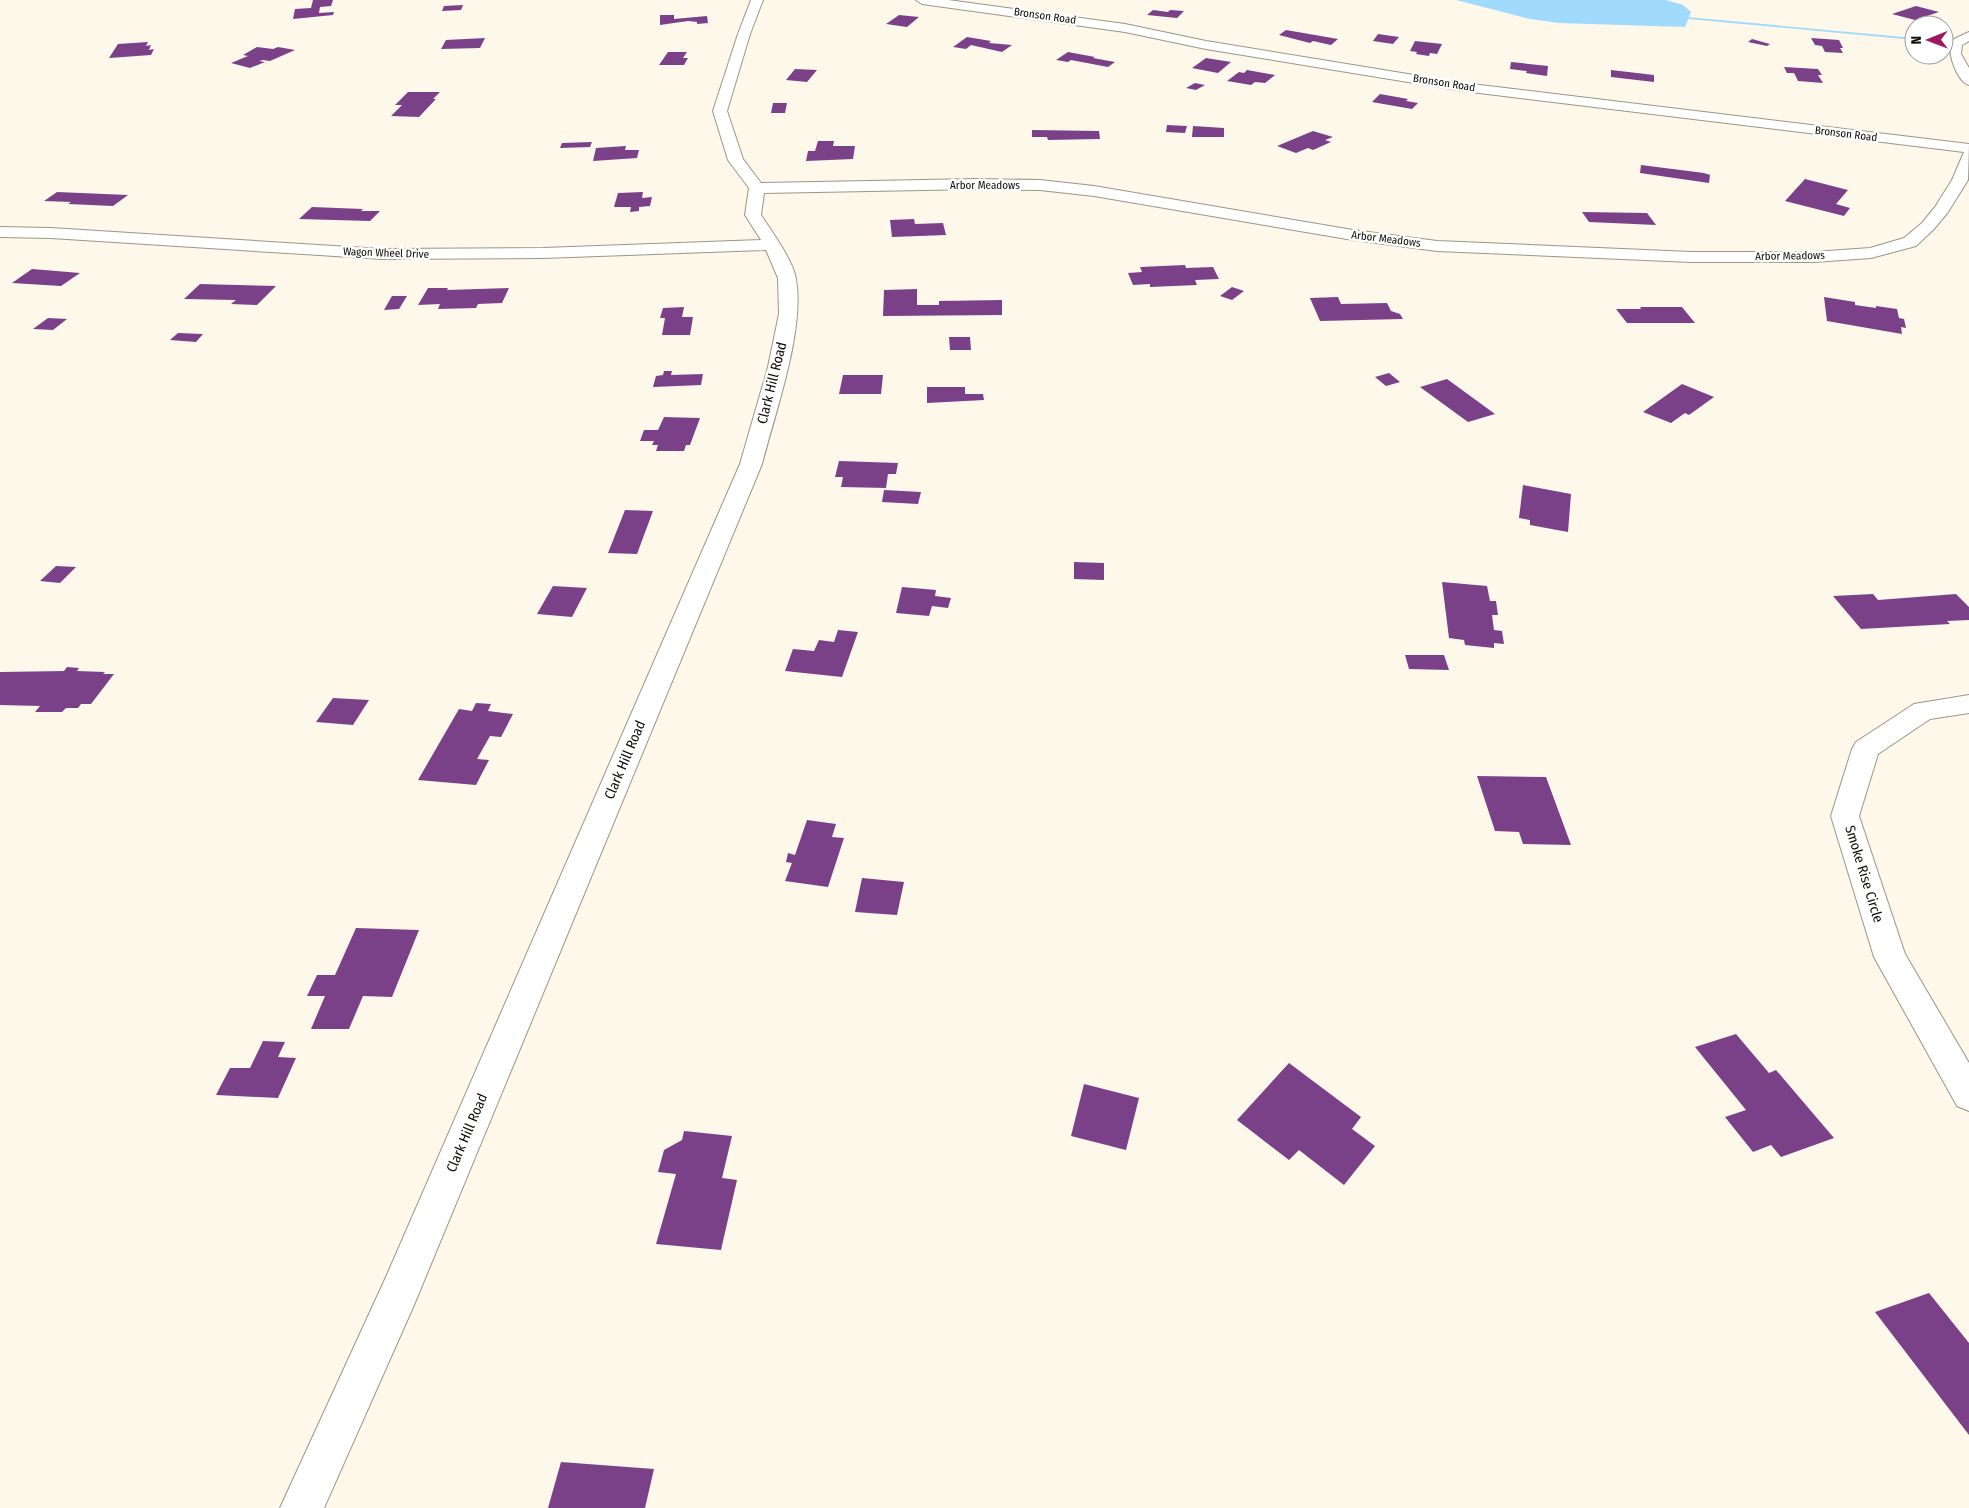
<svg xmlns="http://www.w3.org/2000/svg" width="1969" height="1508" font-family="'Fira Sans Condensed',sans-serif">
	<rect width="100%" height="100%" fill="#fef8ea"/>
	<path fill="#a0dafd" d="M1456,0H1666L1683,5L1691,12L1685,27L1559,23L1530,19Z"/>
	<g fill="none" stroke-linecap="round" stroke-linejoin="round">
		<path fill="#a0dafd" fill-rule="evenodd" d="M1687,17L1914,38V40L1689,19Z"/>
	</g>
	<g fill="#7b4188">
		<path d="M313,0H333L331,6L320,7L319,13L334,12L333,15L293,19L295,9L311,8Z"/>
		<path d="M463,5L461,10L442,11L444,6Z"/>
		<path d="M1916,6L1939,12L1915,20L1892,14Z"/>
		<path d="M1153,10L1168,12L1170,10L1184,11L1177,18L1147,15Z"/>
		<path d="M660,15H674V19L707,16L708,23L697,24V22L688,21L660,25Z"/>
		<path d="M899,15L919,17L907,27L886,24Z"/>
		<path d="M1286,30L1338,39L1331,45L1313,41L1310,43L1279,35Z"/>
		<path d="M1378,34L1399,37L1393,44L1373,41Z"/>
		<path d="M967,37L991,41L989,43L1012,45L1002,52L971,45L966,49L953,47Z"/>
		<path d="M485,38L480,48L441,49L446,40Z"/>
		<path d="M1811,38L1839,40L1843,48H1840L1843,53L1825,52L1822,46L1815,45Z"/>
		<path d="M1752,39L1770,44L1767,46L1748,42Z"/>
		<path d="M1415,41L1442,44L1437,54L1430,53L1429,56L1416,54L1417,52L1410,51Z"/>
		<path d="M148,42L146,46L151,45L149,50L154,49L151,55L109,58L118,44Z"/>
		<path d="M257,47L273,49L278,47L295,50L270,61L263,60L259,61L265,62L250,68L231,63L248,56L243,55Z"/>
		<path d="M668,52H687L683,58H688L684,65H659Z"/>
		<path d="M1068,52L1095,57L1093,58L1115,62L1108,67L1071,60L1068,62L1056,60Z"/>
		<path d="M1206,58L1231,62L1218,73L1192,68Z"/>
		<path d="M1511,62L1548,66L1547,76L1526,73L1527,71L1510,69Z"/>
		<path d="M1784,67L1818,69L1822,75H1818L1823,83L1798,81L1794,73H1787Z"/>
		<path d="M795,69L817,70L807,82L786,80Z"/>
		<path d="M1247,70L1275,75L1265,83L1255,82L1251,85L1227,81L1239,72L1244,73Z"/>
		<path d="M1611,70L1654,75V82L1611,77Z"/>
		<path d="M1195,83L1205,85L1196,90L1186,88Z"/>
		<path d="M408,92H440L433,99H436L419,117L391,116L402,105H395Z"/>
		<path d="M1380,94L1408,99L1406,101L1418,103L1412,109L1372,102Z"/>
		<path d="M773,103H787L785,113H771Z"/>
		<path d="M1167,125L1187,126L1185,133L1166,132Z"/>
		<path d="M1193,126L1224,128V137H1192Z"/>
		<path d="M1032,130L1099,131L1100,139L1048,140L1047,137H1032Z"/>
		<path d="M1313,131L1333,137L1325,140L1331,142L1313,150L1308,148L1296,153L1277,146Z"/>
		<path d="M818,141H834L833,146H855L853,159L806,161L808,151H815Z"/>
		<path d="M592,142L590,147L560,148L562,143Z"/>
		<path d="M626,146L625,150H639L637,158L593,161L596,148Z"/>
		<path d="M1641,165L1704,173L1710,175L1709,183L1640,173Z"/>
		<path d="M1805,179L1848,190L1836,204L1850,208L1844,216L1785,201Z"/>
		<path d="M57,192L128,195L113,206L68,204L71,202L44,201Z"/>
		<path d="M643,192L642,198L652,197L650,206L639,207V211L630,212L631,207H614L618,193Z"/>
		<path d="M312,207L363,209L361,211H380L370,221L299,219Z"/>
		<path d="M1582,212L1647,213L1656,225L1589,222Z"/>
		<path d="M914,219L915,224L943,223L946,235L892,237L890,220Z"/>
		<path d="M1185,265L1186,268L1213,267L1219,279L1195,280L1197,285L1150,287V284L1133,285L1128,273L1142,272L1140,267Z"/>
		<path d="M32,269L80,273L61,286L12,283Z"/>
		<path d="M200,284L276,286L257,305L231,304L236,300L184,299Z"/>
		<path d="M1232,287L1244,291L1232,300L1220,296Z"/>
		<path d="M428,288H448L447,290L509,288L502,303L478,304L476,308L438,309L440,304L418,305Z"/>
		<path d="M917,289V305H939V301L1002,300V315L883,316L884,290Z"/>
		<path d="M392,296H407L399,309L384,310Z"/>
		<path d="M1338,297L1341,304L1387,303L1391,311L1400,314L1403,319L1320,321L1310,298Z"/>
		<path d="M1824,297L1855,302V305L1876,308V306L1897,309L1899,318L1904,319L1906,328L1901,327L1902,334L1827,321Z"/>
		<path d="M684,307L682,317H693L690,335H662L665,318H660L663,308Z"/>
		<path d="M1640,307H1682L1695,323H1627L1616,309H1641Z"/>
		<path d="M48,318L67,319L53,330L33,329Z"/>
		<path d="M178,333L203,334L196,342L170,340Z"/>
		<path d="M949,337H970L971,350H950Z"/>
		<path d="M664,371H672L671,375L703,374L701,385L653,387L656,376L663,375Z"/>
		<path d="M1389,373L1400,382L1386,386L1375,377Z"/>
		<path d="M843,375H883L881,394H839Z"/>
		<path d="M1447,379L1495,414L1468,422L1420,387Z"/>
		<path d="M1682,384L1714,397L1689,415L1685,413L1671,423L1643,412Z"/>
		<path d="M927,387H965V394H983L984,400L927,403Z"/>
		<path d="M664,417L700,418L690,445H686L684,451H656L658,445H652L654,441H640L644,430H658Z"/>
		<path d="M839,461L898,463L896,474H888L886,488L841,487L843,477H835Z"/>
		<path d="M1523,485L1571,494L1568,532L1530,525V520L1519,518Z"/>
		<path d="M884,490L921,492L918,504L882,502Z"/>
		<path d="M625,510L653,511L637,554L608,553Z"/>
		<path d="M1074,562L1104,563V580L1074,579Z"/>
		<path d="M56,566L76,567L60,583L40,581Z"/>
		<path d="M1442,582L1487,586L1490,601H1496L1498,615H1492L1494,630L1502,631L1504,644L1494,643V648L1465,645L1464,640L1449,638Z"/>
		<path d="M553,586L587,588L572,617L537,614Z"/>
		<path d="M902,587L936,590L935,596L951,598L948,608L932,606L929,616L896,613Z"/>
		<path d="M1873,594L1878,600L1956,594L1969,607V620L1947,621L1950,624L1861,629L1833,596Z"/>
		<path d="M838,630L858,632L842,677L785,671L793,649L814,651L819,640L834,642Z"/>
		<path d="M1405,655H1444L1449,670L1409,669Z"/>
		<path d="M67,667L79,668L77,671L105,672L103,674H114L91,704H81L78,708H66L62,712H35L40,706L0,705V672L64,671Z"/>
		<path d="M333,698L369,700L353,725L316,722Z"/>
		<path d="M476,703L491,704L488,711L513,714L501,737L490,736L477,759L489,760L476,785L418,780L459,709L472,711Z"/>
		<path d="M1477,776L1546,777L1571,845L1523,844L1519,832L1495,831Z"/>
		<path d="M807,820L836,824L832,837L844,838L828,887L785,881L792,863L786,862L788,853L795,855Z"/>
		<path d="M862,878L904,882L897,915L855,912Z"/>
		<path d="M356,928L419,930L392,997L363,996L349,1029H311L325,996H307L317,975H335Z"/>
		<path d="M1736,1034L1769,1073L1776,1070L1834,1138L1781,1157L1771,1145L1753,1152L1725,1117L1746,1110L1695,1047Z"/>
		<path d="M263,1041L285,1042L278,1057L296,1058L278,1098L216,1095L230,1068H250Z"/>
		<path d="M1289,1063L1361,1117L1352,1129L1375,1146L1344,1185L1299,1150L1289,1160L1237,1120Z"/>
		<path d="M1084,1084L1139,1098L1126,1150L1071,1136Z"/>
		<path d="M684,1131L732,1136L722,1178L737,1180L721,1250L656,1244L676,1174L658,1172L664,1150L682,1140Z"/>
		<path d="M1929,1293L1969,1343V1435L1875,1312Z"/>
		<path d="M561,1462L654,1469L645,1508H548Z"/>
	</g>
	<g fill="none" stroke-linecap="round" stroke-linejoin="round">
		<defs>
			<g id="minor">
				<path d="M751,0H763L750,34L727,111L743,159L761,183L976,179L1040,180L1094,186L1353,230L1437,241L1691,252H1814L1870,248L1904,238L1922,223L1935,207L1952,180L1964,152L1463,91L1206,49L1125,32L922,4L916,0H948L1125,24L1206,41L1463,83L1969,144L1968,180L1948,212L1934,229L1916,246L1871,258L1814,262H1691L1437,251L1353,240L1094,196L1040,190L976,189L764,193L761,215C772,232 793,260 796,279C805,330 775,413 762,464L414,1305L324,1508H280L386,1277L740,464L768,367L779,314L778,278L766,250L543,258L382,259L51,238L0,237V227L51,228L382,249L543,248L761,240L745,215L749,188L728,160L713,111L738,34Z"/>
				<path d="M1969,32V41L1962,45L1961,54L1969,68V85C1957,82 1946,51 1952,40Z"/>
				<path d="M1969,695V713L1930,719L1878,754L1859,816L1905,954L1969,1063V1111L1957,1106L1874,957L1831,816L1852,749L1856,742L1914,704Z"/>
			</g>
		</defs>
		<use href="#minor" stroke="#9d9586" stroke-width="2"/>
		<use href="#minor" fill="#fff" fill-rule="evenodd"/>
	</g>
	<g text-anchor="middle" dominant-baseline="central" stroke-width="5" stroke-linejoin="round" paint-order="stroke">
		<g font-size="11" fill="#0e0b06" stroke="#fff">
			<text transform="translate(1045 16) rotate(8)">Bronson Road</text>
			<text transform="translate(1444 83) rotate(9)">Bronson Road</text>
			<text transform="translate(1846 134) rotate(7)">Bronson Road</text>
			<text x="985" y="185">Arbor Meadows</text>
			<text transform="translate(1386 239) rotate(7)">Arbor Meadows</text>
			<text transform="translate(386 253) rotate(2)">Wagon Wheel Drive</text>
			<text transform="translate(1790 256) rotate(-1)">Arbor Meadows</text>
		</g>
		<g font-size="14" fill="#0e0b06" stroke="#fff">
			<text transform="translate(772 383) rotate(-76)">Clark Hill Road</text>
			<text transform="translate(625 760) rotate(-67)">Clark Hill Road</text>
			<text transform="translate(1864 874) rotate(73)">Smoke Rise Circle</text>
			<text transform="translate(467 1133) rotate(-67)">Clark Hill Road</text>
		</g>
	</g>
	<g transform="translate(1929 40) rotate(269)"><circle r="24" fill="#ffffff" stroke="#9f9d9b"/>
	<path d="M0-4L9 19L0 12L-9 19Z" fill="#a01762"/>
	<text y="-8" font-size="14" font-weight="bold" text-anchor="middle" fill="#0e0b06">N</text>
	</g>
</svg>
